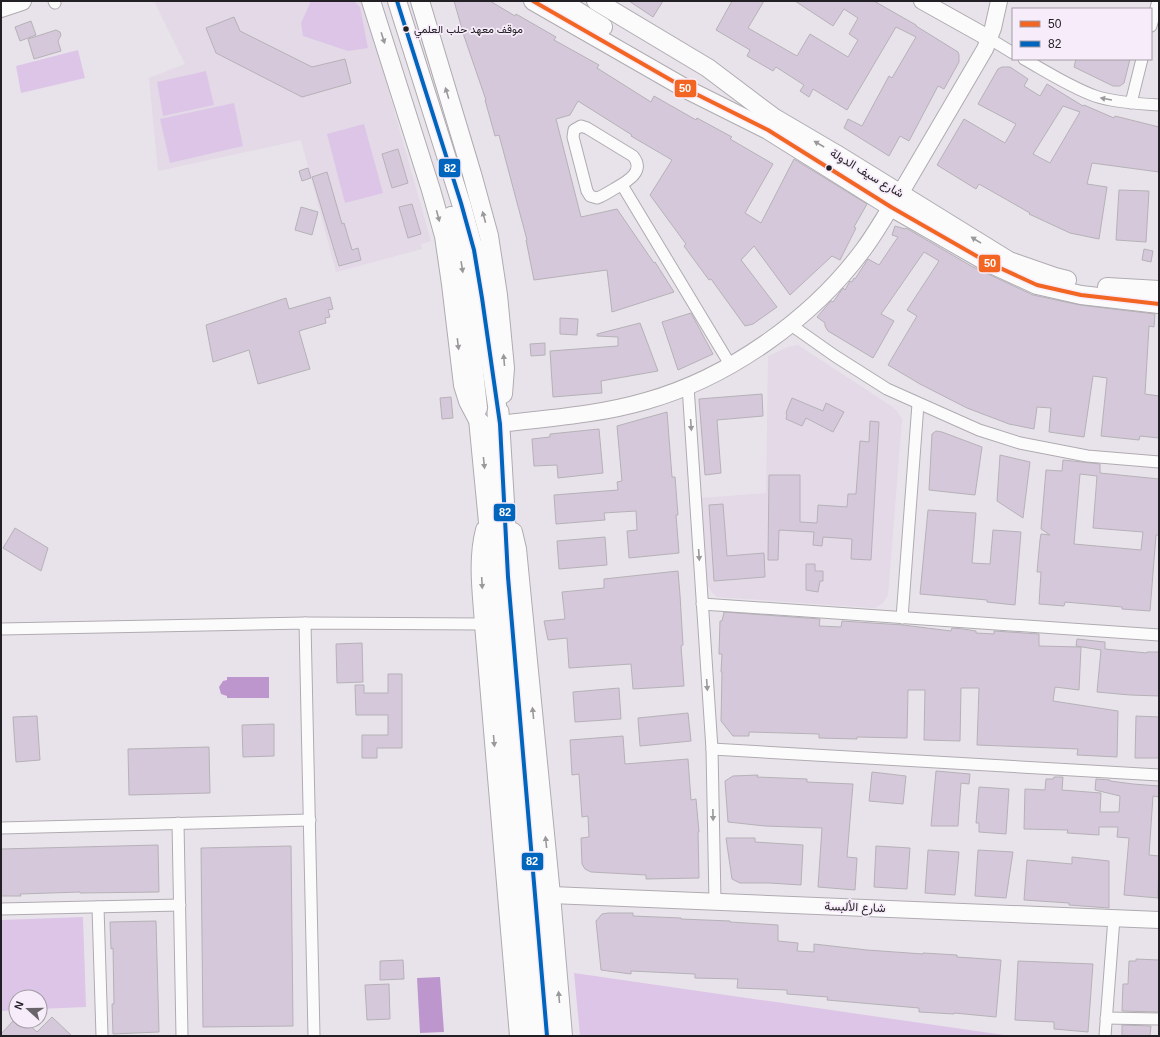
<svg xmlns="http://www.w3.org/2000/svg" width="1160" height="1037" font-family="Arial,Vazirmatn,sans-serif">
	<rect width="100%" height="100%" fill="#e8e3ea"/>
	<g fill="#e3d9e7">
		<path d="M154,1H360L364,4L431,241L421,244L422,249L336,272L301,140L158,171L149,78L185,64Z"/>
		<path d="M798,345L891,406L897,411L902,419L888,595L883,603L875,608L717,597L711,591L708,586L700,498L766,493L768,356L788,347Z"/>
	</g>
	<g fill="#ddc5e7">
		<path d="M311,1H354L360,7L368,48L348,51L303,36L301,23Z"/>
		<path d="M78,50L85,78L21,93L16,66Z"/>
		<path d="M206,71L214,105L163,116L157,82Z"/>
		<path d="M234,103L243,146L170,163L160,119Z"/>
		<path d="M364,124L383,193L345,203L327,134Z"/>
		<path d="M83,917L86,1007L40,1009V997H16V1010L1,1011V920Z"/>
		<path d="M574,973L1011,1036H580Z"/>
	</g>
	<g fill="#bd96cd">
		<path d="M227,677H269V698H227V696L221,694L219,687L223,681L227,680Z"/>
		<path d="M440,977L444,1032L420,1033L417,978Z"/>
	</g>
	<g fill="#d5c8da" stroke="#b5b2b7" fill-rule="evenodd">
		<path d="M454,1H490L515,16L516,14L556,37L554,40L599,65L597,68L651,102L654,96L696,120L697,118L732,137L730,139L773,164L745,213L761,223L794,159L867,204L854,227L856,228L840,260L832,256L790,295L754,246L741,260L777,307L753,324L745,326L711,279L709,280L684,246L686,244L650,195L672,160L631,136L632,135L578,101L570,115L556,119L581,217L617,209L654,263L655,262L674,292L612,312L607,270L534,280L526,240H527L499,135L495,136L485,100H486L464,36Z"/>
		<path d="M629,1H663L653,17Z"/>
		<path d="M732,1H764L748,28L797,56L810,34L848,57L858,40L849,34L858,18L844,9L833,26L795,1H874L916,25V26L958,52L959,55V62L944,89L938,86L909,141L900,136L889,156L844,128L848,119L862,126L889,76L892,78L916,37L896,27L847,110L813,89L809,97L800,91L804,85L776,67L773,71L747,56L750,50L716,30Z"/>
		<path d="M234,17L240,31L312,67L345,59L351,83L302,97L216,53L206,28Z"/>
		<path d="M31,21L36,35L20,41L15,27Z"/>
		<path d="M56,30L60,32L61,35L58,41L61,51L34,59L28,39Z"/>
		<path d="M1076,59H1130L1124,83L1120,86H1113L1074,67Z"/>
		<path d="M1002,67H1010L1028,79L1024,86L1040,96L1047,84L1083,106L1084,105L1114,118L1115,116L1159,127V172L1092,163L1087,184L1107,187L1099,239L1070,233L1029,214L1030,213L979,184L976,189L937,165L964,119L1005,143L1016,124L978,104L998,69ZM1063,106L1080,112L1050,163L1033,154Z"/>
		<path d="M398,149L408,183L392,188L382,154Z"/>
		<path d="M308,168L311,178L302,181L299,171Z"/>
		<path d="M327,172L342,224L344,223L352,250L358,248L361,260L339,266L312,177Z"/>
		<path d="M1119,190L1149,191L1146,242L1116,240Z"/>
		<path d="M412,204L421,234L408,238L399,207Z"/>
		<path d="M301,207L318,212L312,235L295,230Z"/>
		<path d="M895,226L905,229L906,228L973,267L1033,295L1080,305L1155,314L1154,327L1149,326L1145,394L1159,396V438L1140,436L1139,440L1101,436L1107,378L1093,376L1084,437L1049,432L1051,408L1037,407L1034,429L1009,424L967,408L920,384L888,365L917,316L907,310L939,261L924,252L881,314L894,321L873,358L828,331L825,326V323L817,317L831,301L833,302L843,288L845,290L850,281L852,282L854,278L855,279L868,259L879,265L898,237L892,235Z"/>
		<path d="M1144,249L1153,251L1151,262L1142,260Z"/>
		<path d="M330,297L333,309L328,310L330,317L325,318L326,323L299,331L310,369L258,384L249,350L213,362L206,325L286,298L289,309Z"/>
		<path d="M691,313L713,354L678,370L662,322Z"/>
		<path d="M560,318L578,319L577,335L560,334Z"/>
		<path d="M640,323L658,371L601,381L602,393L553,397L550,351L618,346V337L597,336V334Z"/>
		<path d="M545,343V355L531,356L530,344Z"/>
		<path d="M762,394L763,416L717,420L721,473L705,475L699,399Z"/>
		<path d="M451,397L453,418L442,419L440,398Z"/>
		<path d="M792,398L823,411L826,403L844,412L833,432L806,418L802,426L786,419L787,415L786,414L787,410Z"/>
		<path d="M667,412L672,477H675L678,515H676L679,553L629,558L627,531L637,530L636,511L604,513L605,520L556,524L554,495L618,490L617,482L622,481L617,426Z"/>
		<path d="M870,421L879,422L871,560L851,559L852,539L823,537L822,546L813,545L814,532L779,530L778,560H768L769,475H800V522L817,523L818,505L847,507L848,494H856L860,441L869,442Z"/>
		<path d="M599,429L603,473L558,478L557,465L534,466L532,439L550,437V434Z"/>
		<path d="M936,431L942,432L982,447L975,495L929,490L932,434Z"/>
		<path d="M1000,455L1030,462L1023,518L997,501Z"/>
		<path d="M1063,460L1100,464V473L1159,479V535H1156L1150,611L1122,609V607L1065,602L1064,606L1039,604L1041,572H1037L1040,540L1041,534L1050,535L1041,529L1046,470L1062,471ZM1080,474L1097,476L1093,528L1143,532L1141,550L1074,544Z"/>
		<path d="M723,504L727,556L764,553L765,577L714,581L709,505Z"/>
		<path d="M928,510L976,513L972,563L990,564L993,530L1021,532L1015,605L987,602V600L920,594Z"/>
		<path d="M15,528L48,548L41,571L3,548Z"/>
		<path d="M605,537L607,565L559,569L557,541Z"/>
		<path d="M806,564H815V571H823V581H820L818,592L806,590Z"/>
		<path d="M678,571L680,595L683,645L681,646L684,686L633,689L631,664L569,668L567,638L548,640L544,621L565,619L562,592L604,588V579Z"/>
		<path d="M724,612L820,619L819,626L841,627L842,621L903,625L951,631L952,628L963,629L976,631V633L994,634V631L1039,634V646L1081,647L1079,690L1055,687L1053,701L1118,711L1117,757L1077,755L1078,749L977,745L979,688H961L960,741L924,740L925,690H908L907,738L857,737V739L819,738V734L749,732V736H733L721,721L722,672H721L722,654H719L720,621H722Z"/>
		<path d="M1077,639L1105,642V649L1147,653V652H1159V696L1130,695L1097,692L1101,650L1076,646Z"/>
		<path d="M362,643L363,682L337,683L336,644Z"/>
		<path d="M388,674H402V748H377V758H362V735H388V715H356L355,685H364V693H388Z"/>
		<path d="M619,688L621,719L575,722L573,692Z"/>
		<path d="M688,713L691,741L640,746L638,718Z"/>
		<path d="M37,716L40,760L16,762L13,717Z"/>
		<path d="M1136,716L1159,717V758H1135Z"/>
		<path d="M274,724V756L243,757L242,725Z"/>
		<path d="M623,736L625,764L688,759L691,800L696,799L699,832H698L699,878L646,879V875L591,872L585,869L582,864L581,838L589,837L588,816L582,817L579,774L572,775L570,740Z"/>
		<path d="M209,747L210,793L129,795L128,749Z"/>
		<path d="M936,771L970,774L969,784L961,783L958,826H931Z"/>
		<path d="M872,772L906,776L903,804L869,801Z"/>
		<path d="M758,775L757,777L807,779V782L853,784L847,857L857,858L855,890L818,887L822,828L765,826L728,822L725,781L733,776Z"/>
		<path d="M1054,777H1063L1062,790L1101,793L1100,812H1119L1120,796L1095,790L1096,779L1110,780V781L1133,784L1159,786V797L1153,796L1149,855L1159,856L1158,898L1124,895L1129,838L1117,837L1118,827H1099V835L1067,833L1068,830L1024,829L1025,789L1045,790L1046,779H1053Z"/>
		<path d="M979,787L1009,789L1006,834L979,832V823H976Z"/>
		<path d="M726,838H755V842L803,845L801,885L769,883H740L732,879Z"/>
		<path d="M158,845L159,892L80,893V892L20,894L21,896H1V849Z"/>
		<path d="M291,846L293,1026L203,1027L201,848Z"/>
		<path d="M876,846L910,848L907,889L874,887Z"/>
		<path d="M928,850L959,852L955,895L925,893Z"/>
		<path d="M978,850L1013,852L1006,898L975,896Z"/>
		<path d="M1072,857L1109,861V908L1069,905V903L1024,900L1027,860L1072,864Z"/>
		<path d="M608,913H633V916L681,918V919L730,921V922L778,925V941L798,943L797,951L814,952V944L867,950L923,954V953L957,955V957L1001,960L996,1017L954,1013V1014L919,1012V1008L827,1000L828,997L787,994V990L737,988L738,979L695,978V974L631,971V974L601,970L596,921L602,914Z"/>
		<path d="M156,921L159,1032L113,1034L112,1004H114L113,948L111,949L110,922Z"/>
		<path d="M1136,959L1159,960V1012L1122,1011L1123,984H1128L1129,961H1136Z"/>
		<path d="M403,960L404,979L380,980V961Z"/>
		<path d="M1018,961L1093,964L1088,1032L1054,1029V1022L1015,1020Z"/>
		<path d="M389,984L390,1019L367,1020L365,985Z"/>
		<path d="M52,1017L72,1036H1V1034L13,1021H25L37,1032Z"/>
		<path d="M1122,1025L1151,1026L1150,1036H1122Z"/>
	</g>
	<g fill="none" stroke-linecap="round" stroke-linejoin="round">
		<defs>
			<g id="street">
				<path d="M54,1L55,3"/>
				<path d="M1151,26L1158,1"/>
				<path d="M990,39L1013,53"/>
				<path d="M1024,59C1047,72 1070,87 1095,96C1112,102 1141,104 1159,105"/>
				<path d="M1131,103L1142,59"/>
				<path d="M581,126L587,128L633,156C646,172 626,182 614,189C609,192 603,196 597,198L590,196L587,191L573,137L574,130Z"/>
				<path d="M622,185L731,366"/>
				<path d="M791,325L835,356L887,389L979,430L1020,443L1087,456L1159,462"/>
				<path d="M688,386L712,749L715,901"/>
				<path d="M702,604L1159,635"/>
				<path d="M902,618L918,404"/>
				<path d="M305,623L314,1036"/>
				<path d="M1,629L305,623L484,624"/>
				<path d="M712,749L1159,775"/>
				<path d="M178,823L182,1036"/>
				<path d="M1,828L310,820"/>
				<path d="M98,907L102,1036"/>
				<path d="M1,909L180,905"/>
				<path d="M1106,1018L1159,1019"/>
				<path d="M1105,1036L1114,918"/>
			</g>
			<g id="secondary">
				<path d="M922,1L990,39"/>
				<path d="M900,194L985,49L993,28L999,1"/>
				<path d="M500,424C548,418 598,415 646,401C728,378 812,319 863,250C873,237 882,221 891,207"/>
				<path d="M551,895L1159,920"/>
			</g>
			<g id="primary">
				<path d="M371,1L431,190L444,236L451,284L463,385L468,401L480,424"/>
				<path d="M397,1L461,203L474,250L498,412"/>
				<path d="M420,1L472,174L489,236L498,295L505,368L503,394"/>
				<path d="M533,1L690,91L768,130L891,207L987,262L1037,285L1081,295L1159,304"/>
				<path d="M561,1L603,27"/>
				<path d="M596,1L708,68L773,117L836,154L1009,261L1055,277L1067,280"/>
				<path d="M1,8L22,1"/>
				<path d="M451,216L459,248L466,296L478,408"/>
				<path d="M1107,287L1159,290"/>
				<path d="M485,530C477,560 482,593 484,624L519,1036"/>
				<path d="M513,532L517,549L551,895L563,1036"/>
			</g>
			<g id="highway">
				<path d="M498,412L508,577L547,1036"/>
				<path d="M480,424L489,517L530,1036"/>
			</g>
		</defs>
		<use href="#street" stroke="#afabb0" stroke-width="13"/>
		<use href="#secondary" stroke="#afabb0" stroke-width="18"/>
		<use href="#primary" stroke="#afabb0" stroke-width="20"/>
		<use href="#highway" stroke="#afabb0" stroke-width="23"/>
		<use href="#street" stroke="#fcfbfc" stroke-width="11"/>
		<use href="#secondary" stroke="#fcfbfc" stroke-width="16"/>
		<use href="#primary" stroke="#fcfbfc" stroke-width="18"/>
		<use href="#highway" stroke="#fcfbfc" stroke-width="21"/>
		<defs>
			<path id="bus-1" d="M533,1L690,91L768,130L891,207L987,262L1037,285L1081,295L1159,304"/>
			<path id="bus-2" d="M397,1L461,203L474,250L482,298L500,424L508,577L547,1036"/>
		</defs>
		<use href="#bus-1" stroke="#f7edfa" stroke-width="7"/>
		<use href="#bus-2" stroke="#f7edfa" stroke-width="7"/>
		<use href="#bus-1" stroke="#f26522" stroke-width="4"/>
		<use href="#bus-2" stroke="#0065bd" stroke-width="4"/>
	</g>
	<defs><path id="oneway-solid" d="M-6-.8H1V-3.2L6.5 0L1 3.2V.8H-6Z"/></defs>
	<g fill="#9a989b">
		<use href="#oneway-solid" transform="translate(383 38) rotate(72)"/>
		<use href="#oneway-solid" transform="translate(447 93) rotate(-107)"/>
		<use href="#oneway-solid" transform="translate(1106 99) rotate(-170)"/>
		<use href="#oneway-solid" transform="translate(819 144) rotate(-150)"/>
		<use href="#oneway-solid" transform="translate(438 216) rotate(75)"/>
		<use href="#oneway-solid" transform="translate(484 217) rotate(-105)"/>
		<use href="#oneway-solid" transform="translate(976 240) rotate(-148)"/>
		<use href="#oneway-solid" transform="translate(462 267) rotate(81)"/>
		<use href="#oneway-solid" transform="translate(458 344) rotate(83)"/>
		<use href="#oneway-solid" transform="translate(504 360) rotate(-95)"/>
		<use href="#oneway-solid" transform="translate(691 425) rotate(86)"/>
		<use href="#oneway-solid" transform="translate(484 463) rotate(84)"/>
		<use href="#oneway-solid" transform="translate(699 555) rotate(86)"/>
		<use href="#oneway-solid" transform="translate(482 583) rotate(87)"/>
		<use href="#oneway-solid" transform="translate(707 685) rotate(86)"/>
		<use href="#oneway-solid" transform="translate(533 713) rotate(-96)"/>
		<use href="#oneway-solid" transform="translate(494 741) rotate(85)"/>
		<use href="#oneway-solid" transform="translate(713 815) rotate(89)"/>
		<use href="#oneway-solid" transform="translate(546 842) rotate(-96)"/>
		<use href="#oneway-solid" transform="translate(559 997) rotate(-95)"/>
	</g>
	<g fill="#232025" stroke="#f7edfa" stroke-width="1.5">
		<circle cx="406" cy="29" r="3.5"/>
		<circle cx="829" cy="168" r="3.5"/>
	</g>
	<g text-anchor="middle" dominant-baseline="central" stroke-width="3.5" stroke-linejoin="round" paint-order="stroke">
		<g font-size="11" fill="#232025" stroke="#f7edfa" text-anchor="start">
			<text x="414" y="29">موقف معهد حلب العلمي</text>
		</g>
		<g font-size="12" fill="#232025" stroke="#f7edfa">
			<text transform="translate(867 173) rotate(31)">شارع سيف الدولة</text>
			<text transform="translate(855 907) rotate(2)">شارع الألبسة</text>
		</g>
	</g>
	<g stroke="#f7edfa" stroke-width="1.5">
		<rect x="674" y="79" width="23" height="19" rx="4" fill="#f26522"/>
		<rect x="438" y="158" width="23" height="20" rx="4" fill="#0065bd"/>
		<rect x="978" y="254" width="23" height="19" rx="4" fill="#f26522"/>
		<rect x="493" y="503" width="23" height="19" rx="4" fill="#0065bd"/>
		<rect x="521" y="852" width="23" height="19" rx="4" fill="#0065bd"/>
	</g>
	<g font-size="11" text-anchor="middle" font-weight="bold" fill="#fff">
		<text x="685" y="92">50</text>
		<text x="450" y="172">82</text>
		<text x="990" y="267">50</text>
		<text x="505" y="516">82</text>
		<text x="532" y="865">82</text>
	</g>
	<rect width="1160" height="1037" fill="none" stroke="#232025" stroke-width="4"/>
	<rect x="1012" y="8" width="140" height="52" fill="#f7edfa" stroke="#a29ba5"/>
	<rect x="1020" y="21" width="20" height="6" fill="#f26522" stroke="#a29ba5"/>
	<text x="1048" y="28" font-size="12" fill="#232025">50</text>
	<rect x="1020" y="41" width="20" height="6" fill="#0065bd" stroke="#a29ba5"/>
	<text x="1048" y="48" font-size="12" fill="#232025">82</text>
	<g transform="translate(28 1009) rotate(291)"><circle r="19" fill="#f7edfa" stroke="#a29ba5"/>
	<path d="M0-3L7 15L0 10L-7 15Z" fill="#68646a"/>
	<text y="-6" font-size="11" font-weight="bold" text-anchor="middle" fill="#232025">N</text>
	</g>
</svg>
